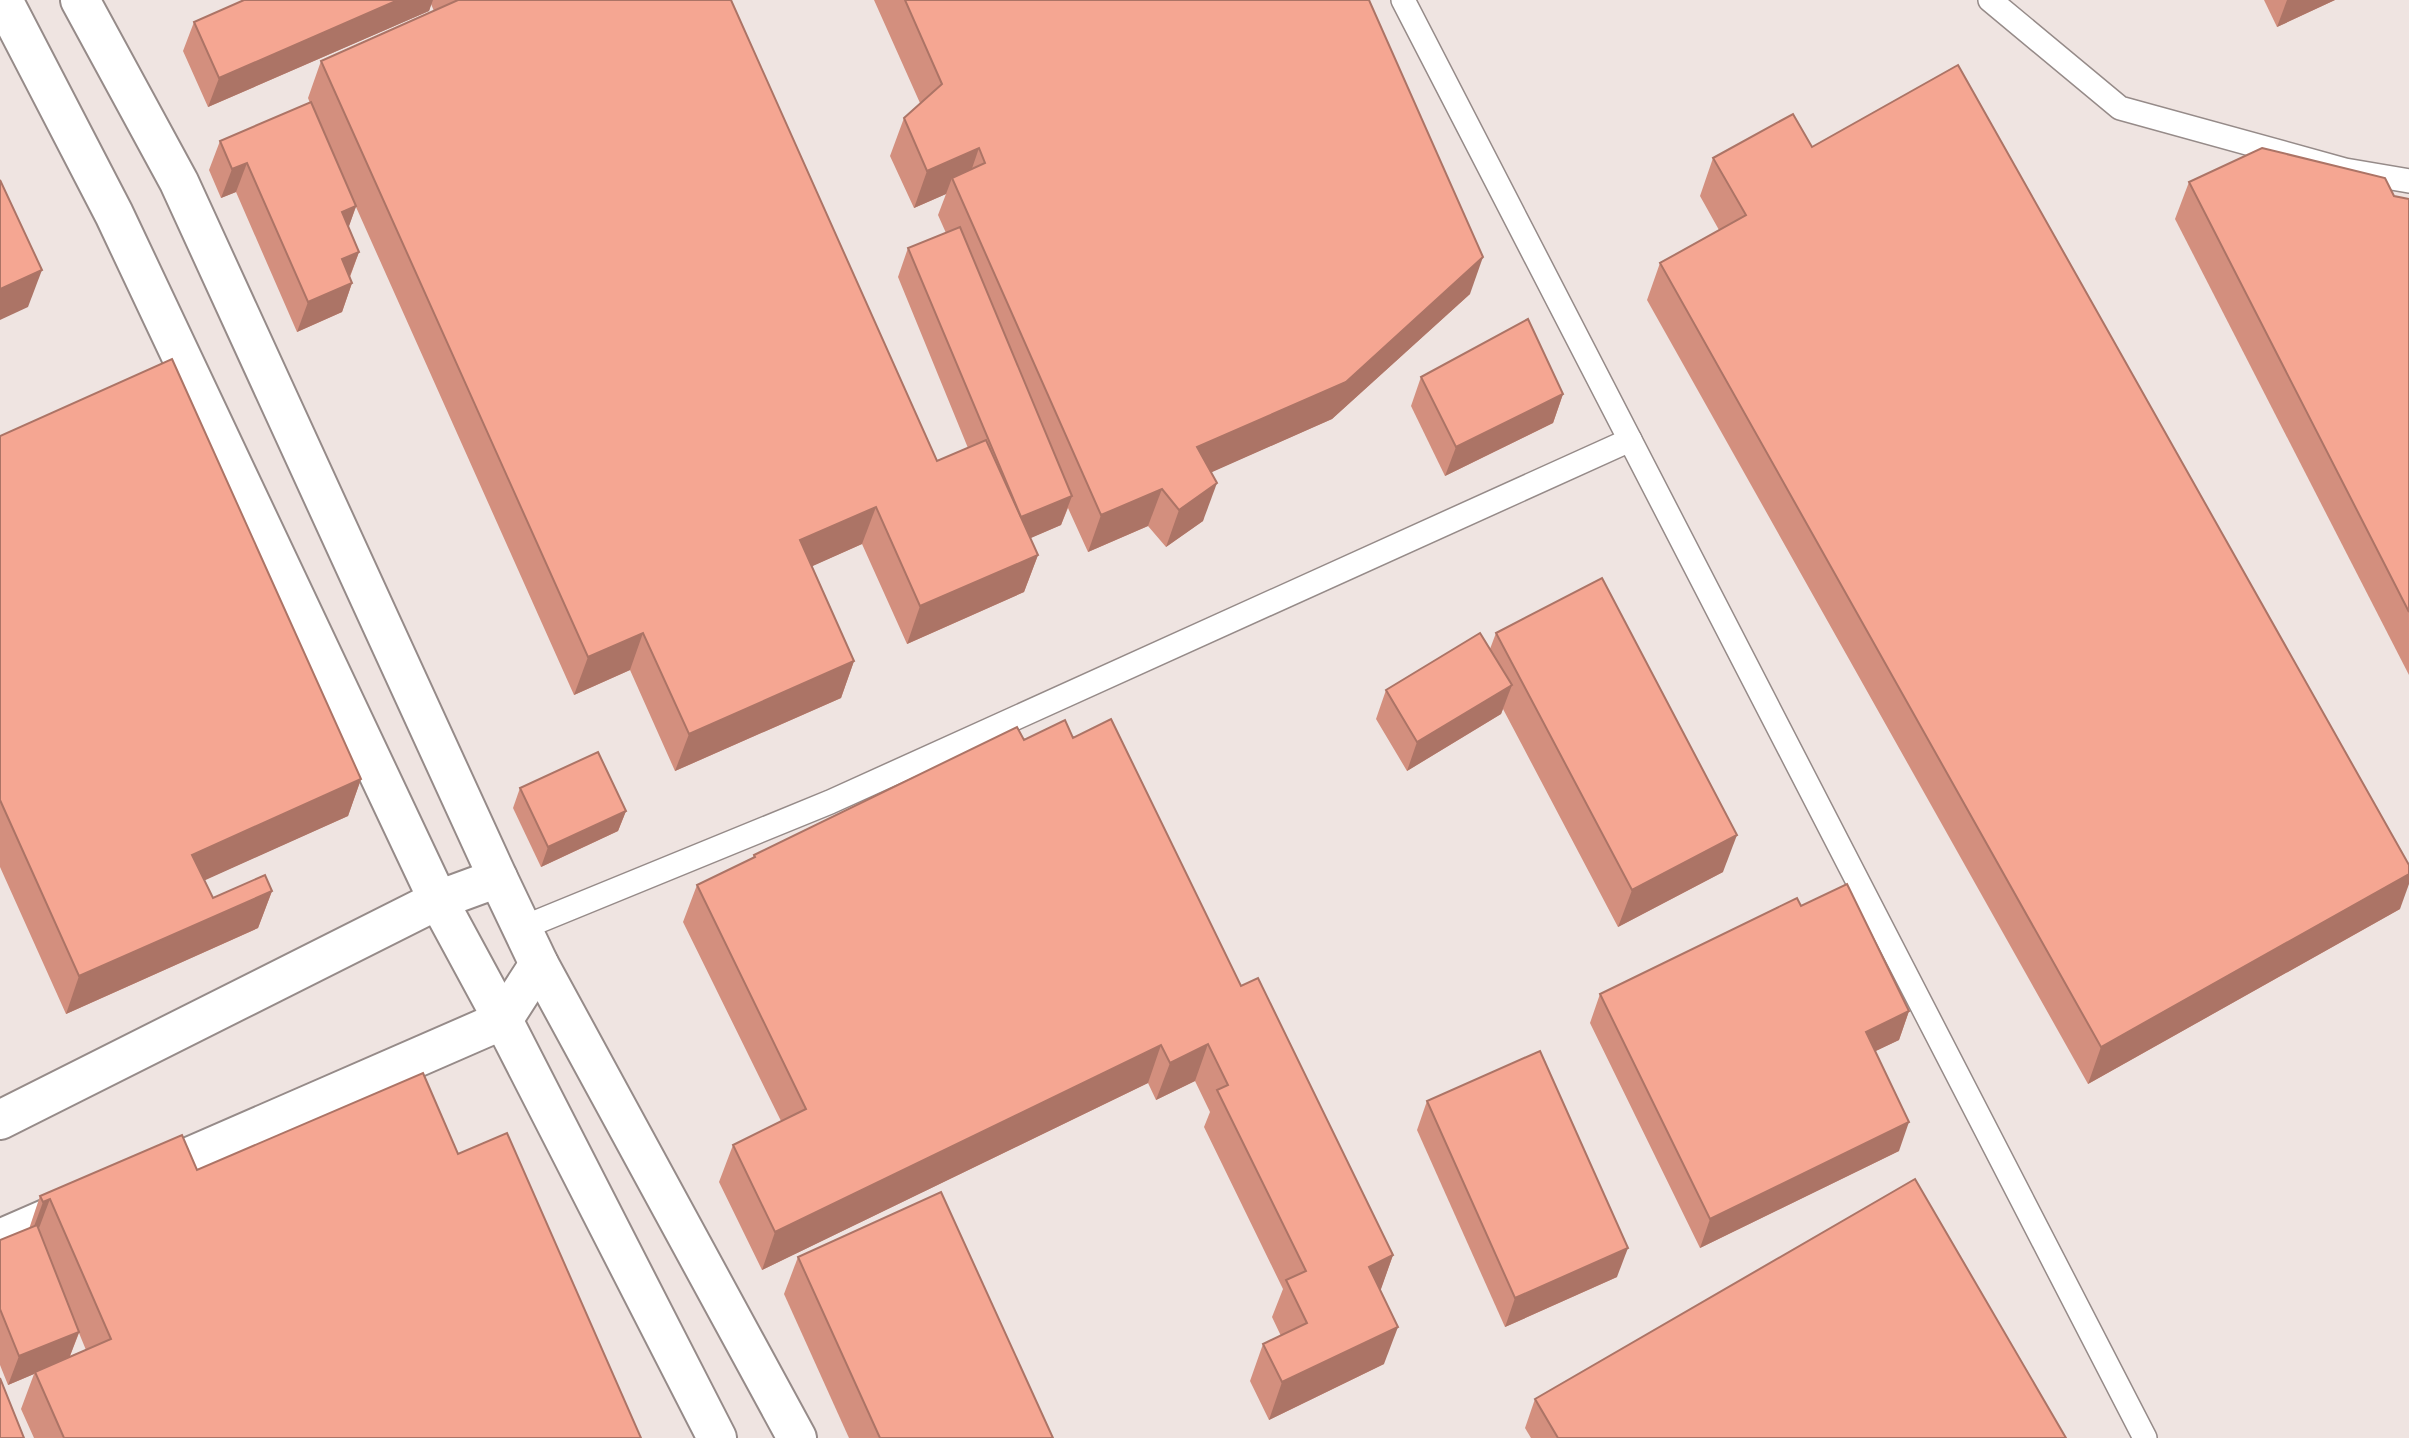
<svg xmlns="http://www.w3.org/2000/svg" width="2409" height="1438" font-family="Merriweather,serif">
	<rect width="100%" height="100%" fill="#efe4e1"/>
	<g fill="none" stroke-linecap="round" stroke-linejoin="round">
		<defs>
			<g id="lane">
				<path d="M1403,0L2145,1438"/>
				<path d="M1990,0L2120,108L2345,170L2409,181"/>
				<path d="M522,928L830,802L1630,440"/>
			</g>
			<g id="street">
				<path d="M3,0L114,214L438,900"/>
				<path d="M80,0L179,182L498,878"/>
			</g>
			<g id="secondary">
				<path d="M438,900L503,1020L717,1438"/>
				<path d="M0,1120L438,900L498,878L539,964L797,1438"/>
				<path d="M143,1177L503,1020L539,964"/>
				<path d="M0,1239L78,1205"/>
			</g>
		</defs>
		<use href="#lane" stroke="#968b89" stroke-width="26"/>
		<use href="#street" stroke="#968b89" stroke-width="42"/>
		<use href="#secondary" stroke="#968b89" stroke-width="42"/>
		<use href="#lane" stroke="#fff" stroke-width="23"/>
		<use href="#street" stroke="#fff" stroke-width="38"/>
		<use href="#secondary" stroke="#fff" stroke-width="38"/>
	</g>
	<g fill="#d38f7e" fill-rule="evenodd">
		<path d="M244,0H731L937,461L968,448L898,277L908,248L946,233L938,215L946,194L914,208L890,156L904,118L920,103L874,0H1369L1470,294L1332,419L1211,472L1203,521L1166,547L1148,526L1088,552L1068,508L1061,525L1030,538L1038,555L1024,592L907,644L862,544L812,566L854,661L841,698L675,771L630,670L574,695L356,207L348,228L359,252L350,277L352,283L342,312L297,332L236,192L221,198L209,170L220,141L310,103L308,98L321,61L434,11L431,4L429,11L208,107L183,51L194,22Z"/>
		<path d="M2264,0H2335L2277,27Z"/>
		<path d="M1812,147L2400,909L2088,1084L1647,300L1660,263L1719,230L1700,196L1713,158Z"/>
		<path d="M2189,182L2409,199V675L2175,219Z"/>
		<path d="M1421,377L1563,394L1553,423L1445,476L1411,406Z"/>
		<path d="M0,436L361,779L348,816L204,880L213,898L272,891L258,928L66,1014L0,867Z"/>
		<path d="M1496,633L1723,872L1618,927L1503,709L1501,714L1407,771L1376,719L1386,690L1490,649Z"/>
		<path d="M1073,738L1241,986L1393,1255L1380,1291L1384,1364L1269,1420L1250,1381L1263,1344L1281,1336L1272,1317L1283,1289L1204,1127L1210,1112L1195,1081L1156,1100L1148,1083L762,1270L719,1182L733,1145L781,1121L683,922L697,885L753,858L754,855L1024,740Z"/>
		<path d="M520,788L626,811L618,831L541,867L513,808Z"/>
		<path d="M1801,906L1909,1011L1899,1040L1875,1051L1899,1151L1700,1248L1590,1023L1600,994Z"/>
		<path d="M1427,1101L1617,1277L1505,1327L1417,1130Z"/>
		<path d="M458,1154L641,1438H34L21,1409L34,1374L8,1385L0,1365V1240L29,1229L40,1196L197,1170ZM79,1333L86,1350L70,1356Z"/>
		<path d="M798,1257L1053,1438H849L784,1294Z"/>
		<path d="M1535,1399L2066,1438H1531L1525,1428Z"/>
	</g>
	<g fill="#ac7466">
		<path d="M398,0H433L429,11L208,107L219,78Z"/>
		<path d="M2287,0H2335L2277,27Z"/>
		<path d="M979,148L966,186L952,178L946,194L914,208L927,171Z"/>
		<path d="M247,163L236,192L221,198L232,169Z"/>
		<path d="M356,206L346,235L342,212Z"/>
		<path d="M359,252L348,281L342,259Z"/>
		<path d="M1483,257L1470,294L1332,419L1183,485L1197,447Z"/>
		<path d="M42,270L28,307L0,320V289Z"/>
		<path d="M352,283L342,312L297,332L308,302Z"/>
		<path d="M1563,394L1553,423L1445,476L1456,447Z"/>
		<path d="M1217,483L1203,521L1166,547L1179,510Z"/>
		<path d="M1162,489L1148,526L1088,552L1101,515Z"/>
		<path d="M1072,496L1061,525L1010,547L1020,518Z"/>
		<path d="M876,507L862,544L786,578L800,540Z"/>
		<path d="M1038,555L1024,592L907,644L920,606Z"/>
		<path d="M643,633L630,670L574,695L588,657Z"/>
		<path d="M854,661L841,698L675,771L689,734Z"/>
		<path d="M1512,685L1501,714L1407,771L1417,742Z"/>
		<path d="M361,779L348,816L179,892L192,855Z"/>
		<path d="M626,811L618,831L541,867L548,847Z"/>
		<path d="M1737,835L1723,872L1618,927L1632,890Z"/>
		<path d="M2409,874V884L2400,909L2088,1084L2101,1047Z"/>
		<path d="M272,891L258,928L66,1014L79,976Z"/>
		<path d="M1909,1011L1899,1040L1855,1061L1866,1032Z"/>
		<path d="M1208,1044L1195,1081L1156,1100L1170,1063Z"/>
		<path d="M1161,1045L1148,1083L762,1270L775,1232Z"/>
		<path d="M1909,1122L1899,1151L1700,1248L1710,1219Z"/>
		<path d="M50,1199L36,1236L29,1240L43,1202Z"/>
		<path d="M1628,1248L1617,1277L1505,1327L1515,1298Z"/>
		<path d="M1393,1255L1380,1292L1369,1267Z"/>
		<path d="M1398,1327L1384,1364L1269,1420L1282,1382Z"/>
		<path d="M79,1332L68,1361L35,1372L34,1374L8,1385L19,1356Z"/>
	</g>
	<g fill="#f5a692" stroke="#ac7466" stroke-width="2">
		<path d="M244,0H398L219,78L194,22Z"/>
		<path d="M458,0H731L937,461L986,440L1038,555L920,606L876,507L800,540L854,661L689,734L643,633L588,657L321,61Z"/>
		<path d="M905,0H1369L1483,257L1346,382L1197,447L1217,483L1179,510L1162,489L1101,515L952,178L985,163L979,148L927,171L904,118L942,84Z"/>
		<path d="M1958,65L2409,865V874L2101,1047L1660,263L1746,215L1713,158L1793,114L1812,147Z"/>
		<path d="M311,102L356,206L342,212L359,252L342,259L352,283L308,302L247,163L232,169L220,141Z"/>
		<path d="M2262,148L2385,178L2394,196L2409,199V612L2189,182Z"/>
		<path d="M0,180L42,270L0,289Z"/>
		<path d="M960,227L1072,496L1021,517L908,248Z"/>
		<path d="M1528,319L1563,394L1456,447L1421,377Z"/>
		<path d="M172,359L361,779L192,855L213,898L265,875L272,891L79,976L0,800V436Z"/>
		<path d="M1602,578L1737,835L1632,890L1496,633Z"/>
		<path d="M1480,633L1512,685L1417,742L1386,690Z"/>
		<path d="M1111,719L1241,986L1258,978L1393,1255L1369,1267L1398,1327L1282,1382L1263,1344L1307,1323L1286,1280L1306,1271L1217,1090L1228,1085L1208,1044L1170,1063L1161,1045L775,1232L733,1145L806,1109L697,885L755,857L754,855L1017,727L1024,740L1065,720L1073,738Z"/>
		<path d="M598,752L626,811L548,847L520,788Z"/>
		<path d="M1847,884L1909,1011L1866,1032L1909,1122L1710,1219L1600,994L1797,898L1801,906Z"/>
		<path d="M1540,1051L1628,1248L1515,1298L1427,1101Z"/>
		<path d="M423,1073L458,1154L507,1133L641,1438H64L35,1372L111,1339L50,1199L43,1202L40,1196L182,1135L197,1170Z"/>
		<path d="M1915,1179L2066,1438H1558L1535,1399Z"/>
		<path d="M941,1192L1053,1438H880L798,1257Z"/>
		<path d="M37,1225L79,1332L19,1356L0,1309V1240Z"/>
		<path d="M0,1378L24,1438H0Z"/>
	</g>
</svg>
